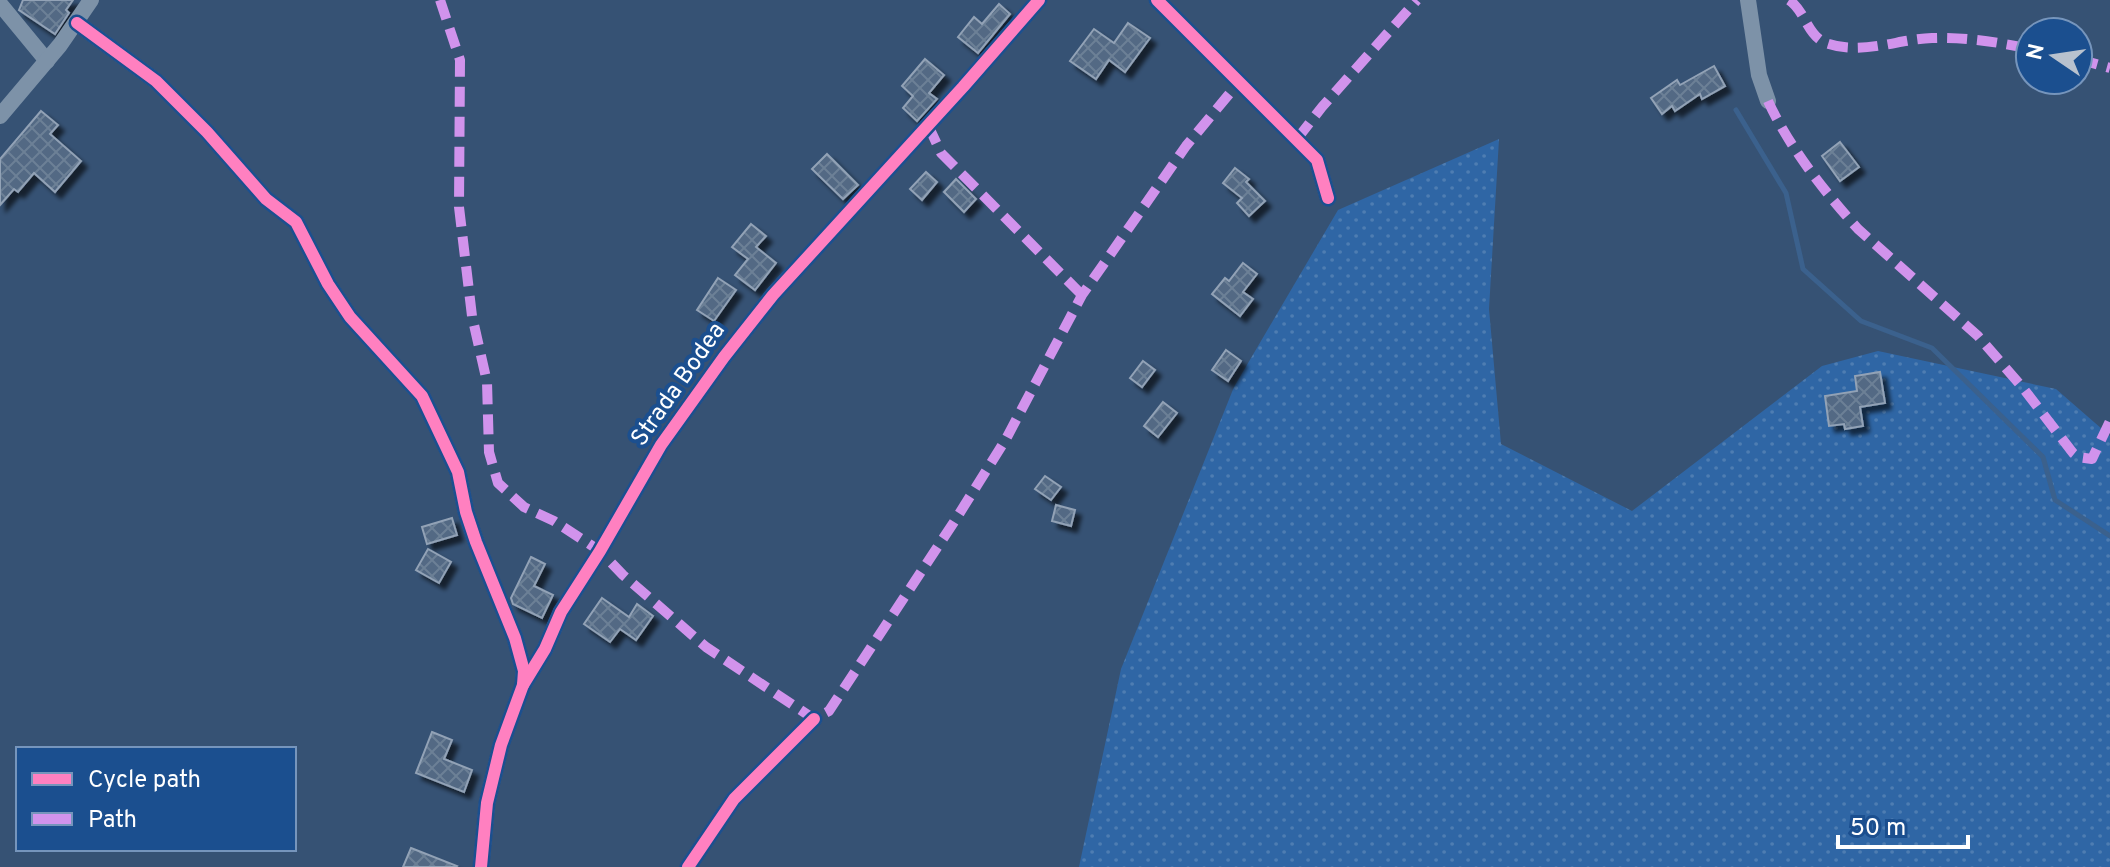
<svg xmlns="http://www.w3.org/2000/svg" width="2110" height="867" font-family="Overpass,sans-serif">
	<defs>
		<pattern id="grass-dots" width="8" height="8" patternUnits="userSpaceOnUse" patternTransform="scale(2)"><rect width="8" height="8" fill="#2f66a5"/><path d="M2 2h.1M6 6h.1" fill="none" stroke="#4e7db2" stroke-width="1.8" stroke-linecap="round"/></pattern>
		<pattern id="building-cross-hatch" width="8" height="8" patternUnits="userSpaceOnUse" patternTransform="scale(2)"><rect width="8" height="8" fill="#526984"/><path d="M0 0l8 8M0 8l8-8" fill="none" stroke="#6c8096"/></pattern>
		<filter id="shadow"><feDropShadow dx="6" dy="6" stdDeviation="2" flood-color="#0009"/></filter>
	</defs>
	<rect width="100%" height="100%" fill="#365274"/>
	<path fill="url(#grass-dots)" d="M1499,139L1489,309L1501,444L1632,511L1822,366L1878,351L2056,389L2110,436V867H1079L1121,669L1234,387L1338,210Z"/>
	<g fill="none" stroke-linecap="round" stroke-linejoin="round">
		<path stroke="#3b618d" stroke-width="5" d="M1736,110L1786,193L1803,269L1861,321L1932,348L2043,457L2055,500L2110,536"/>
	</g>
	<g fill="url(#building-cross-hatch)" stroke="#92a2b6" stroke-width="2" filter="url(#shadow)">
		<path d="M23,0H73L66,10L69,13L55,34L19,10Z"/>
		<path d="M999,4L1010,14L978,53L958,37L974,17L982,24Z"/>
		<path d="M1128,23L1150,38L1125,72L1109,60L1096,79L1070,61L1094,29L1114,43Z"/>
		<path d="M925,59L944,75L929,93L937,99L917,121L903,108L913,96L902,86Z"/>
		<path d="M1714,66L1725,86L1702,99L1700,94L1675,111L1672,106L1662,114L1651,98L1677,80L1680,85Z"/>
		<path d="M41,111L58,125L50,134L81,161L55,192L34,173L18,192L14,189L0,205V159Z"/>
		<path d="M1840,142L1859,167L1840,181L1822,156Z"/>
		<path d="M827,154L858,185L843,199L812,169Z"/>
		<path d="M1235,168L1249,179L1246,182L1265,201L1249,216L1237,203L1242,198L1223,183Z"/>
		<path d="M926,172L937,182L922,200L910,189Z"/>
		<path d="M956,179L976,199L964,212L944,192Z"/>
		<path d="M751,224L766,236L756,247L776,263L755,290L735,275L748,259L732,247Z"/>
		<path d="M1243,263L1257,274L1243,292L1253,299L1240,316L1212,294L1225,278L1229,281Z"/>
		<path d="M718,278L736,290L714,321L697,310Z"/>
		<path d="M1226,350L1241,361L1228,381L1212,370Z"/>
		<path d="M1143,361L1155,370L1142,387L1130,378Z"/>
		<path d="M1880,372L1885,403L1860,407L1863,426L1845,429L1844,424L1829,426L1825,396L1857,391L1855,376Z"/>
		<path d="M1163,402L1177,413L1158,437L1144,426Z"/>
		<path d="M1045,476L1061,487L1051,500L1035,489Z"/>
		<path d="M1056,505L1075,510L1071,526L1052,521Z"/>
		<path d="M452,518L457,535L427,544L422,527Z"/>
		<path d="M428,549L451,562L439,583L416,570Z"/>
		<path d="M531,557L545,564L534,586L553,595L542,618L513,604L511,598Z"/>
		<path d="M602,598L629,617L637,604L653,616L636,640L620,629L610,642L584,624Z"/>
		<path d="M432,732L452,740L444,759L472,770L464,792L416,773Z"/>
		<path d="M411,848L457,866L456,867H403Z"/>
	</g>
	<g fill="none" stroke-linecap="round" stroke-linejoin="round">
		<g stroke="#7d92a8" stroke-width="16">
			<path d="M1157,0L1317,160L1328,198"/>
			<path d="M1748,0L1759,75L1768,101"/>
			<path d="M0,4L47,61"/>
			<path d="M77,23L156,81L207,132L266,199L296,222L328,284L350,317L422,396L458,472L466,512L476,542L515,638L524,671L523,684"/>
			<path d="M0,116L60,45L91,0"/>
			<path d="M481,867L487,803L501,745L523,685L545,649L561,612L600,551L661,445L724,357L773,295L963,87L1039,0"/>
			<path d="M688,867L734,799L814,719"/>
		</g>
		<g stroke="#d193ec" stroke-width="10" stroke-dasharray="20 10" stroke-linecap="butt">
			<path d="M440,0L460,60L459,207L472,316L487,382L489,452L498,483L524,507L554,521L600,551L623,575L706,647L814,719L829,711L954,522L1006,439L1082,295L1186,146L1240,81"/>
			<path d="M1789,0C1806,11 1807,38 1829,44C1862,55 1899,39 1932,38C1965,37 1998,42 2030,49"/>
			<path d="M2078,59L2110,68"/>
			<path d="M1768,101C1789,147 1824,191 1858,229L1978,336L2023,388L2073,453L2078,457L2092,459L2110,421"/>
			<path d="M928,125L941,153L1082,295"/>
			<path d="M1297,139L1322,107L1417,0"/>
		</g>
		<defs>
			<g id="cycleway">
				<path d="M1157,0L1317,160L1328,198"/>
				<path d="M77,23L156,81L207,132L266,199L296,222L328,284L350,317L422,396L458,472L466,512L476,542L515,638L524,671L523,685"/>
				<path d="M481,867L487,803L501,745L523,685L545,649L561,612L600,551L661,445L724,357L773,295L963,87L1039,0"/>
				<path d="M688,867L734,799L814,719"/>
			</g>
		</defs>
		<use href="#cycleway" stroke="#1b4f8f" stroke-width="17"/>
		<use href="#cycleway" stroke="#ff80c0" stroke-width="12"/>
	</g>
	<g text-anchor="middle" dominant-baseline="central" stroke-width="8" stroke-linejoin="round" paint-order="stroke">
		<g font-size="24" fill="#fff" stroke="#1b4f8f">
			<text transform="translate(679 385) rotate(-55)">Strada Bodea</text>
		</g>
	</g>
	<rect x="16" y="747" width="280" height="104" fill="#1b4f8f" stroke="#7695bc" stroke-width="2"/>
	<rect x="32" y="773" width="40" height="12" fill="#ff80c0" stroke="#7695bc" stroke-width="2"/>
	<text x="88" y="787" font-size="24" fill="#ffffff">Cycle path</text>
	<rect x="32" y="813" width="40" height="12" fill="#d193ec" stroke="#7695bc" stroke-width="2"/>
	<text x="88" y="827" font-size="24" fill="#ffffff">Path</text>
	<g transform="translate(2054 56) rotate(283)"><circle r="38" fill="#1b4f8f" stroke="#7695bc" stroke-width="2"/>
	<path d="M0-6L14 30L0 20L-14 30Z" fill="#b9c2ce"/>
	<text y="-12" font-size="22" font-weight="bold" text-anchor="middle" fill="#ffffff">N</text>
	</g>
	<path d="M1838 835v12h130v-12" fill="none" stroke="#ffffff" stroke-width="4"/>
	<text x="1850" y="835" font-size="24" fill="#ffffff" stroke="#1b4f8f" stroke-width="6" paint-order="stroke">50 m</text>
</svg>
